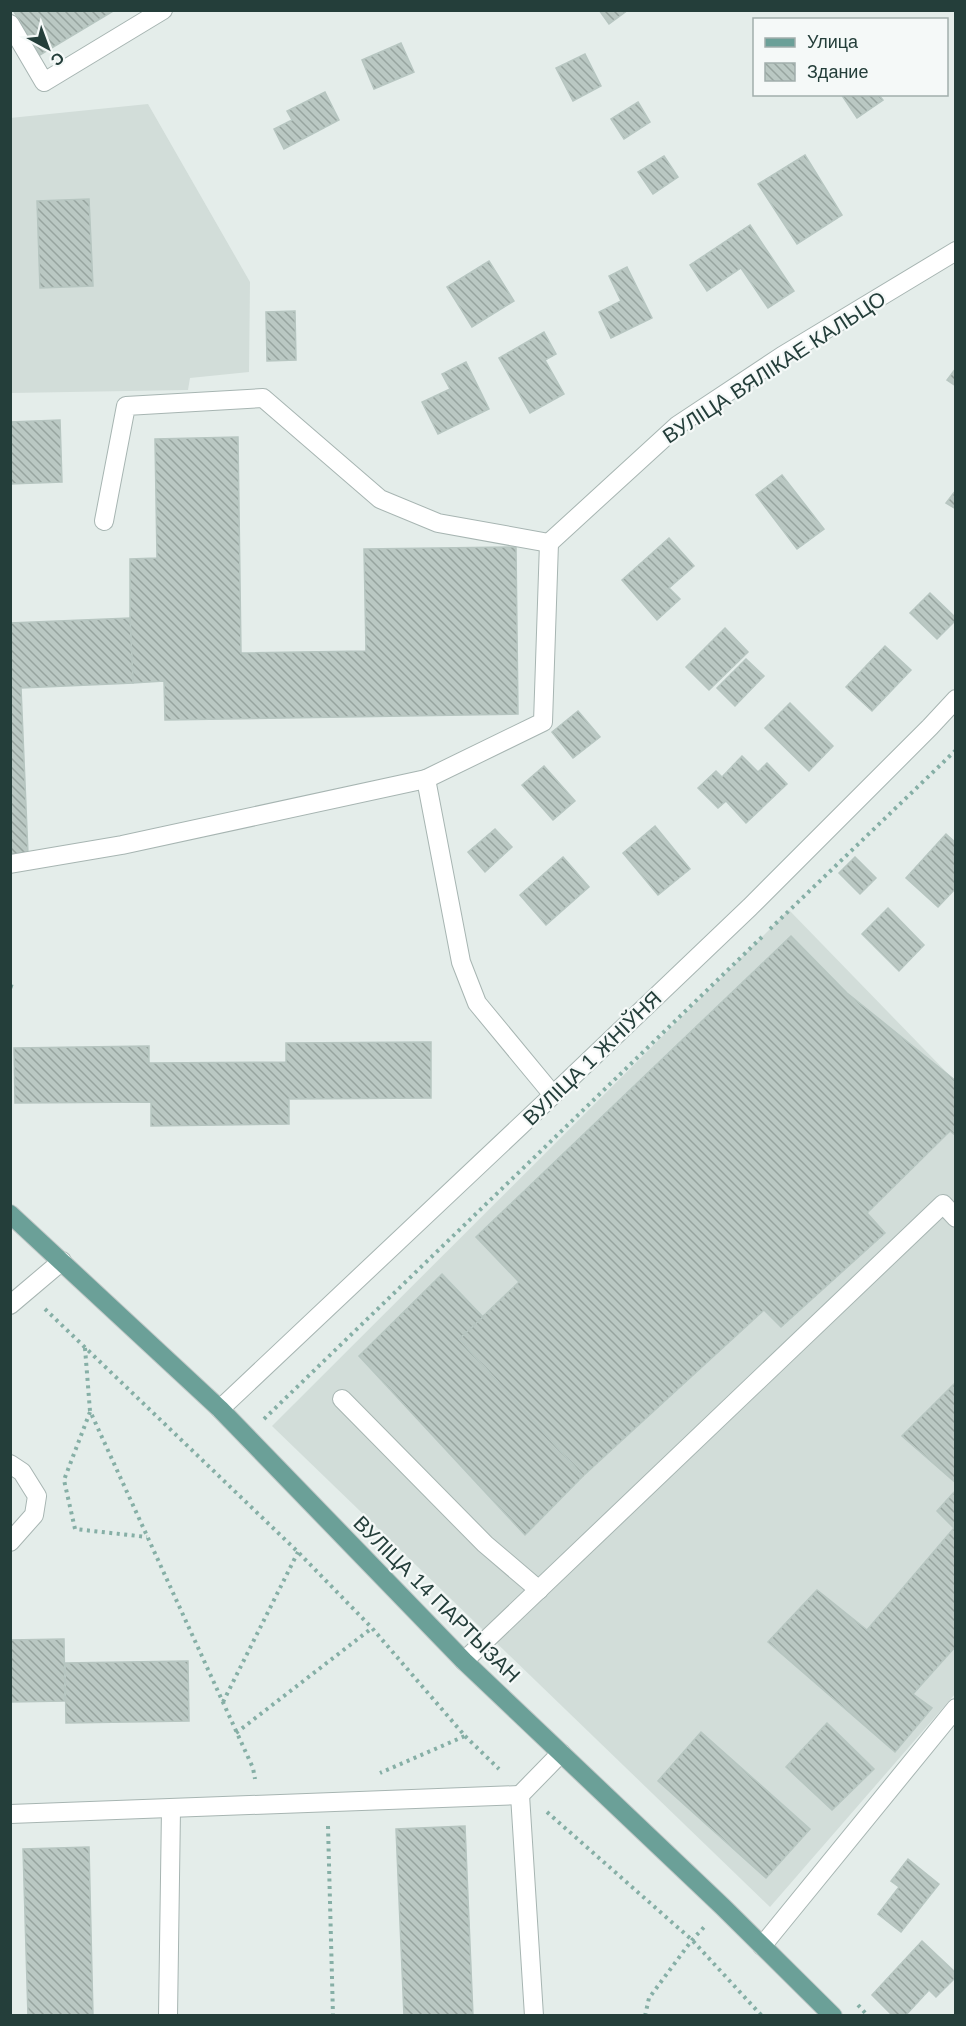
<svg xmlns="http://www.w3.org/2000/svg" width="966" height="2026" font-family="Helvetica,sans-serif">
	<defs>
		<pattern id="building-back-hatch" width="6" height="6" patternUnits="userSpaceOnUse" patternTransform="scale(1.5)"><rect width="6" height="6" fill="#bac8c3"/><path d="M-1 5l2 2M0 0l6 6M5-1l2 2" fill="none" stroke="#97a49f"/></pattern>
	</defs>
	<rect width="100%" height="100%" fill="#e4edea"/>
	<g fill="#d2ddd9">
		<path d="M148,104L250,282L249,372L190,378L188,390L11,393L10,118Z"/>
		<path d="M789,910L955,1081V1694L770,1907L272,1426Z"/>
	</g>
	<g fill="url(#building-back-hatch)" stroke="#b7c6c1" stroke-width="1.5">
		<path d="M13,10H115L40,55Z"/>
		<path d="M599,10H628L609,24Z"/>
		<path d="M401,43L414,72L374,89L362,60Z"/>
		<path d="M585,54L601,86L573,101L556,68Z"/>
		<path d="M325,92L339,120L284,149L274,129L292,120L287,111Z"/>
		<path d="M841,94H878L883,100L857,118Z"/>
		<path d="M638,102L650,122L624,139L611,119Z"/>
		<path d="M805,155L842,215L797,244L758,184Z"/>
		<path d="M664,156L678,177L653,194L638,172Z"/>
		<path d="M89,199L93,286L40,288L37,201Z"/>
		<path d="M750,225L794,291L768,308L741,268L707,291L690,265Z"/>
		<path d="M489,261L514,301L472,327L447,287Z"/>
		<path d="M627,267L652,318L611,338L599,312L621,301L609,276Z"/>
		<path d="M295,311L296,360L267,361L266,312Z"/>
		<path d="M544,332L556,354L545,360L564,394L530,413L499,358Z"/>
		<path d="M466,362L489,409L438,434L422,402L450,389L442,374Z"/>
		<path d="M956,368V386L947,380Z"/>
		<path d="M60,420L62,482L10,484V422Z"/>
		<path d="M238,437L241,653L366,651L364,549L516,547L518,714L165,720L164,681L133,683L130,618V559L157,558L155,439Z"/>
		<path d="M782,475L824,529L797,549L756,495Z"/>
		<path d="M956,490V509L946,503Z"/>
		<path d="M669,538L694,566L669,588L680,599L657,620L622,580Z"/>
		<path d="M930,593L956,618V620L937,639L910,613Z"/>
		<path d="M130,618L133,683L21,688L28,854L10,855V623Z"/>
		<path d="M725,628L748,652L709,690L686,667Z"/>
		<path d="M885,646L911,670L872,711L846,687Z"/>
		<path d="M746,659L764,676L735,706L717,688Z"/>
		<path d="M790,703L833,746L809,771L765,728Z"/>
		<path d="M578,711L600,737L573,758L552,732Z"/>
		<path d="M742,756L758,772L767,763L787,784L746,823L726,801L718,808L698,788L716,771L722,777Z"/>
		<path d="M544,766L575,801L553,820L522,785Z"/>
		<path d="M655,826L690,869L658,895L623,853Z"/>
		<path d="M495,829L512,847L485,872L468,852Z"/>
		<path d="M946,834L956,843V888L938,907L906,878Z"/>
		<path d="M563,857L589,887L546,925L520,895Z"/>
		<path d="M855,857L876,878L860,894L839,873Z"/>
		<path d="M888,908L924,945L899,971L862,934Z"/>
		<path d="M791,936L847,993L956,1081V1136L950,1131L867,1213L885,1233L781,1327L764,1310L583,1476L459,1339L519,1282L476,1237Z"/>
		<path d="M431,1042V1098L289,1099V1124L151,1126V1102L15,1103L14,1048L149,1046V1063L286,1062V1043Z"/>
		<path d="M442,1274L483,1317L459,1339L583,1476L525,1535L359,1356Z"/>
		<path d="M956,1382V1483L902,1436Z"/>
		<path d="M956,1490V1646L913,1694L932,1708L895,1752L768,1642L817,1590L867,1630L954,1528L937,1511Z"/>
		<path d="M64,1639L65,1701L10,1702V1640Z"/>
		<path d="M188,1661L189,1721L66,1723L65,1663Z"/>
		<path d="M827,1723L874,1769L832,1810L786,1767Z"/>
		<path d="M701,1732L810,1829L766,1878L658,1781Z"/>
		<path d="M465,1826L473,2016H404L396,1829Z"/>
		<path d="M89,1847L93,2016H28L23,1849Z"/>
		<path d="M908,1859L939,1884L901,1932L878,1914L899,1887L891,1881Z"/>
		<path d="M922,1941L956,1973V1977L936,1997L929,1990L905,2016H893L872,1995Z"/>
	</g>
	<g fill="none" stroke-linecap="round" stroke-linejoin="round">
		<defs>
			<g id="minor">
				<path d="M10,24L44,82L163,10"/>
				<path d="M104,521L126,406L263,398L380,499L438,523L549,543"/>
				<path d="M549,543L678,425L782,356L956,251"/>
				<path d="M426,779L543,722L549,543"/>
				<path d="M10,864L122,845L426,779L461,962L477,1003L553,1095"/>
				<path d="M10,1305L62,1261"/>
				<path d="M342,1399L485,1544L539,1590"/>
				<path d="M220,1409L553,1095L750,907L930,727L956,699"/>
				<path d="M10,1464L22,1472L37,1496L34,1515L10,1542"/>
				<path d="M464,1661L943,1204L956,1218"/>
				<path d="M10,1814L520,1795"/>
				<path d="M762,1946L956,1708"/>
				<path d="M168,2016L171,1809"/>
				<path d="M534,2016L520,1795L561,1753"/>
			</g>
			<path id="major" d="M10,1214L220,1409L464,1661L723,1907L833,2016"/>
		</defs>
		<use href="#minor" stroke="#a7b5b2" stroke-width="20"/>
		<use href="#major" stroke="#c2c9c8" stroke-width="20"/>
		<g stroke="#86afa6" stroke-width="4" stroke-dasharray="3 4.5" stroke-linecap="butt">
			<path d="M770,929L956,750"/>
			<path d="M10,986L13,987"/>
			<path d="M45,1309L298,1552L372,1628L465,1736L380,1773"/>
			<path d="M85,1348L90,1411L253,1768L255,1779"/>
			<path d="M90,1412L64,1480L75,1529L147,1537"/>
			<path d="M264,1419L765,934"/>
			<path d="M223,1702L298,1552"/>
			<path d="M236,1733L372,1628"/>
			<path d="M465,1736L499,1769"/>
			<path d="M547,1812L692,1940L762,2016"/>
			<path d="M328,1826L333,2016"/>
			<path d="M858,2005L868,2016"/>
			<path d="M645,2016L649,1998L692,1940L706,1925"/>
		</g>
		<use href="#minor" stroke="#fff" stroke-width="18"/>
		<use href="#major" stroke="#6ba098" stroke-width="18"/>
	</g>
	<g text-anchor="middle" dominant-baseline="central" stroke-width="4.5" stroke-linejoin="round" paint-order="stroke">
		<g font-size="21" fill="#243e3a" stroke="#f5f9f8">
			<text transform="translate(774 367) rotate(-33)">ВУЛІЦА ВЯЛІКАЕ КАЛЬЦО</text>
			<text transform="translate(592 1058) rotate(-44)">ВУЛІЦА 1 ЖНІЎНЯ</text>
			<text transform="translate(437 1599) rotate(45)">ВУЛІЦА 14 ПАРТЫЗАН</text>
		</g>
	</g>
	<rect width="966" height="2026" fill="none" stroke="#243e3a" stroke-width="24"/>
	<rect x="753" y="18" width="195" height="78" fill="#f5f9f8" stroke="#a1aeac" stroke-width="1.5"/>
	<rect x="765" y="38" width="30" height="9" fill="#6ba098" stroke="#a1aeac" stroke-width="1.5"/>
	<text x="807" y="48" font-size="18" fill="#243e3a">Улица</text>
	<rect x="765" y="63" width="30" height="18" fill="url(#building-back-hatch)" stroke="#a1aeac" stroke-width="1.5"/>
	<text x="807" y="78" font-size="18" fill="#243e3a">Здание</text>
	<g transform="translate(48 48) rotate(139)" stroke="#f5f9f8" stroke-width="4.5" paint-order="stroke">
	<path d="M0-4.5L10 22L0 15L-10 22Z" fill="#243e3a"/>
	<text y="-9" font-size="16" font-weight="bold" text-anchor="middle" fill="#243e3a">С</text>
	</g>
</svg>
